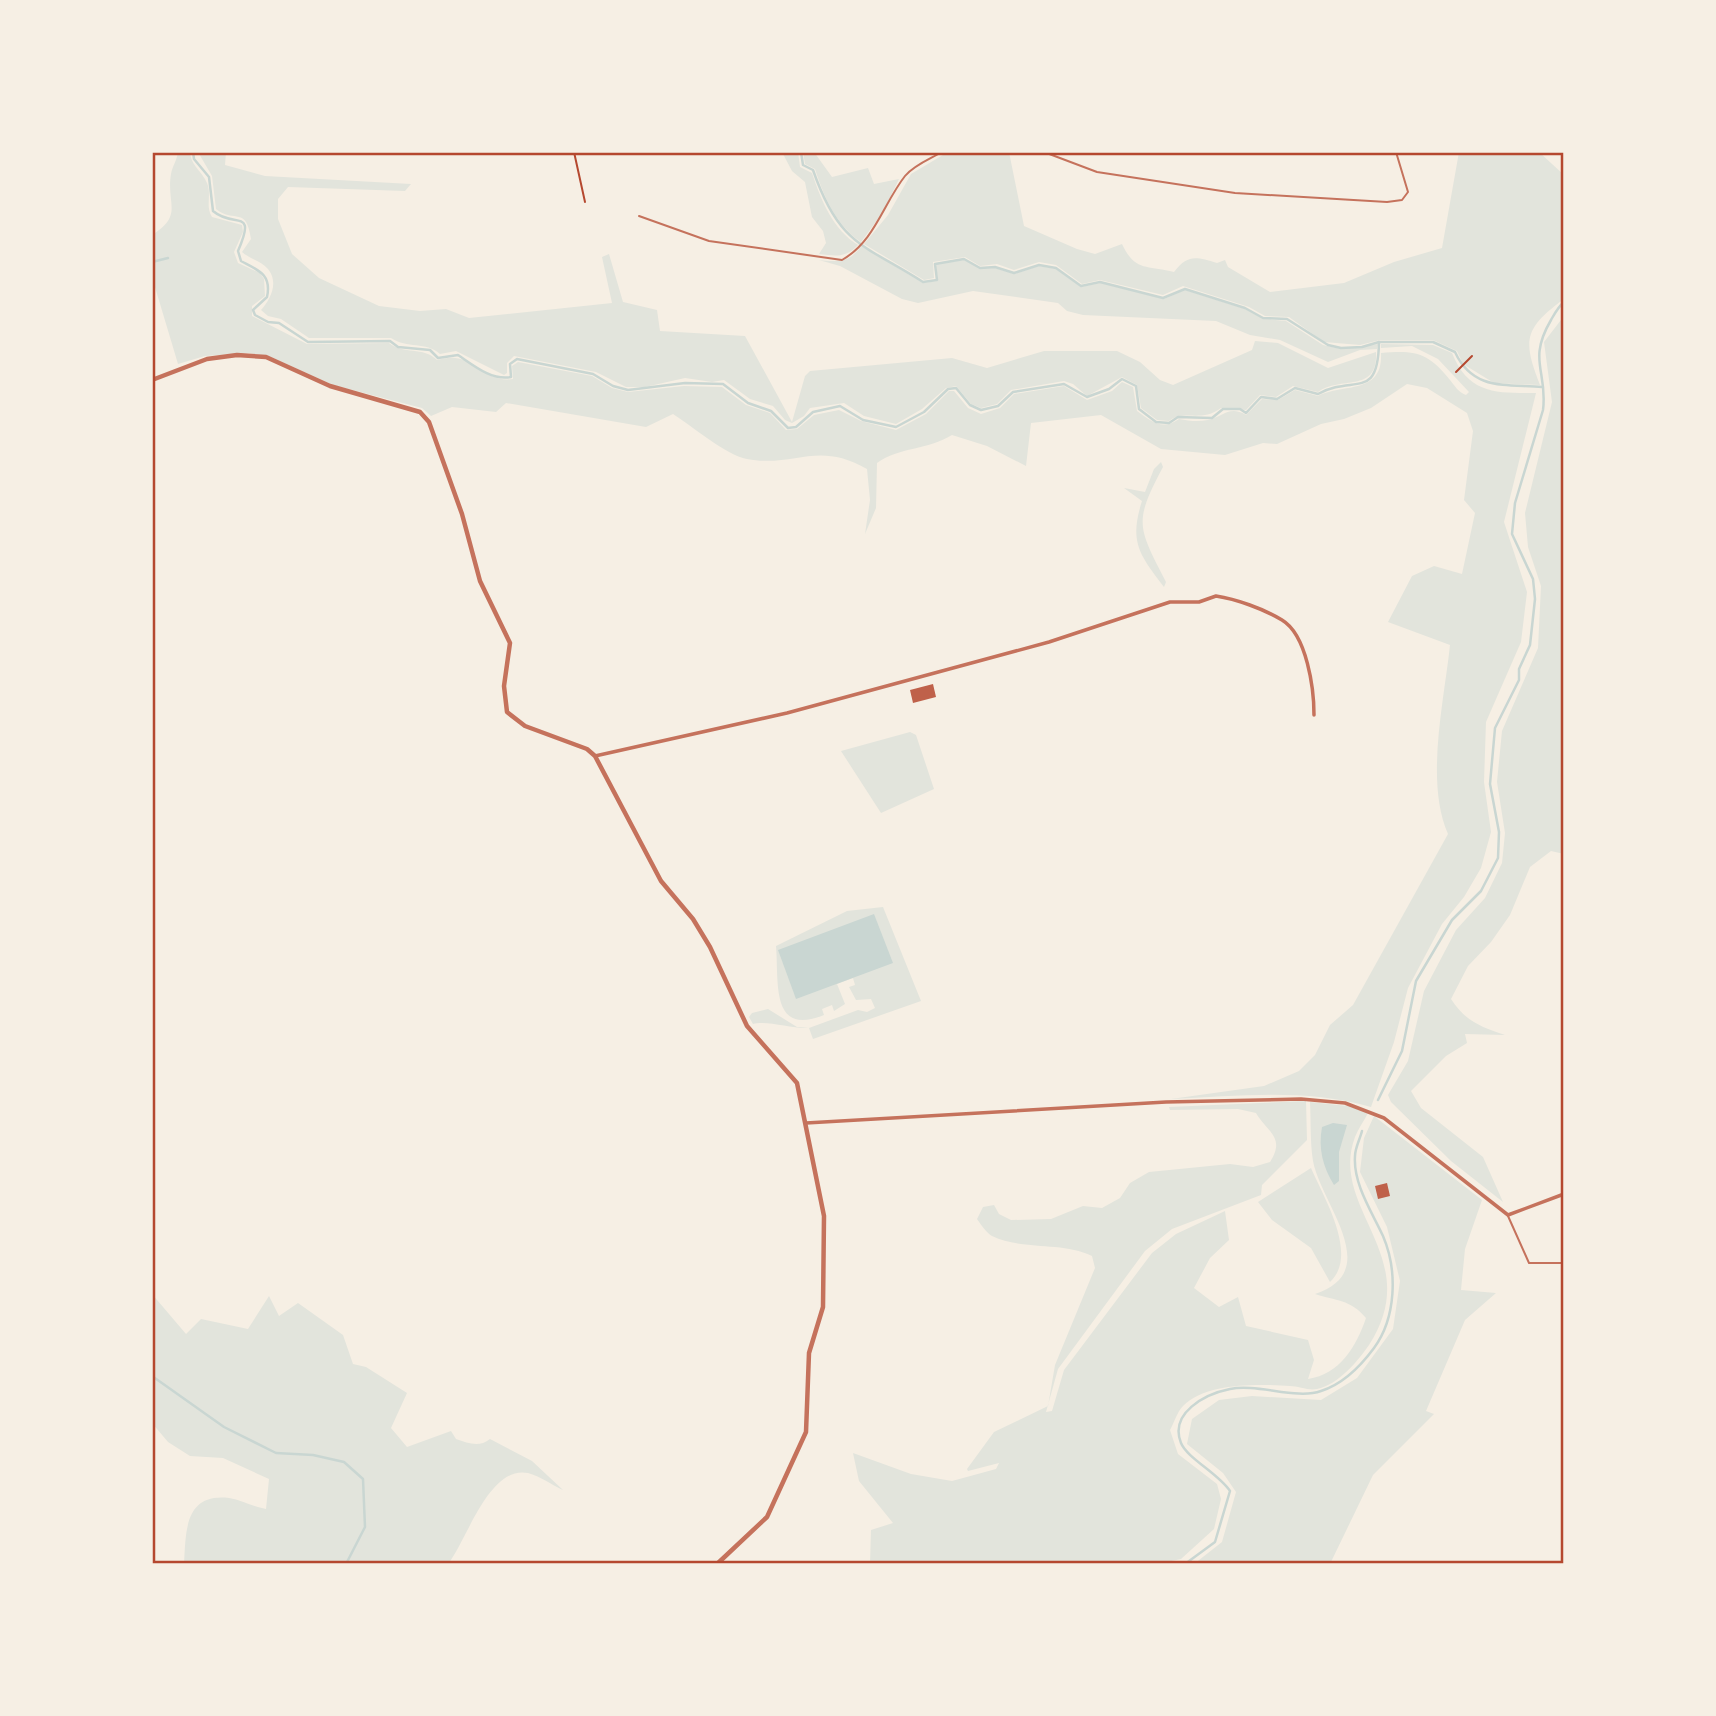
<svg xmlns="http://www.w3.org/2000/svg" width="1716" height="1716" font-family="Roboto,sans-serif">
	<rect width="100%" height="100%" fill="#f6efe4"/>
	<g fill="#e2e4dc">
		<path d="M178,152H190C191,166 202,171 207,183C212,195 205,206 212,217L242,225L243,232L234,252L238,263L260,273L264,279L265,296L252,306V316L307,344L389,343C404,355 423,346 437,360C442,359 449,357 455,358C475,359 487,383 513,379L512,366L518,362L592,376L612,388L628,392L684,386L722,387L746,405L770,413L786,430L797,429L814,415L839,410L861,421L896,430L926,414L949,391H954L968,408L981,414L1000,408L1014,394L1064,386L1087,400L1112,391L1122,382L1133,387L1137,411C1151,421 1162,431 1179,419C1189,421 1198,422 1208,420C1223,417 1229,405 1246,415L1262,399L1278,400L1295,390L1318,396C1344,383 1383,395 1381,353C1415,350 1428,352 1450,380C1455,386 1458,392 1466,395L1469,392L1438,359L1412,346L1381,348V344L1433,345L1452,353C1469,395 1497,393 1536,393L1504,522L1527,592L1521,642L1486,722L1484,782L1491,832L1481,868L1464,897L1442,924L1408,988L1394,1042L1371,1107C1305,1088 1239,1096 1171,1099L1264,1086L1299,1071L1315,1055L1330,1025L1353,1005L1448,834C1425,781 1444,702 1450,645L1388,622L1412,576L1434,566L1462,574L1475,513L1464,500L1473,431L1467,413L1427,388L1407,384L1371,408L1344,419L1321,424L1277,444L1263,443L1225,455L1161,449L1101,415L1031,423L1026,466L987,446L952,435C928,450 899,447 877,463L876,508L865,534L870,500L867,469C817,440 795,468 747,459C726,455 692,426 673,414L646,427L506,403L496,412L452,407L431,416L422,408L333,385L271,357L249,353L205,356L178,364L152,277V235C184,215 166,204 171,174C172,167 177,160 178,152Z"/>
		<path d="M198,152H226L225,165L265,176L411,184L405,191L288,187L278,199V219L292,254L319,278L379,306L420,311L446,309L469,318L612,303L602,257L609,254L623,302L657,310L660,331L745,336L792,422L805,376L810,371L952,358L987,368L1044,351H1117L1140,362L1160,380L1173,385L1252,350L1255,341L1278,343L1328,368L1376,352C1378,394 1341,375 1318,392L1293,386L1276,397L1260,395L1246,410L1221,408C1201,423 1185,409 1169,421L1157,420L1141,408L1137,385L1122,377L1087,396L1073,384L1064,381L1011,390L997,404L981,408L971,404L956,386L946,388L922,409L896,424L864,416L844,403L810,408L804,416L792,423L785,420L773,406L750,399L724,380L712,382L685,378L645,387H626L596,372L514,356L507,363V373L504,375L456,351L440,354C426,341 407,349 391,338H309L281,319L268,316L261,310C270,300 280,282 267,268C261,261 250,259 242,252L251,239C246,205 235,224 216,209L212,176Z"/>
		<path d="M782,152H798L800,167L812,173C821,200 833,230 858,245C846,258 836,256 819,254L826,243L823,231L812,217L805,182L792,171Z"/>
		<path d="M803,152H814L832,177L868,168L874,184L899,179L883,212L861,242C836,225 824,197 815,169L805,164Z"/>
		<path d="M948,152H1009L1024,226L1077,249L1095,254L1122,244C1135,272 1147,265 1174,272C1188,254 1196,257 1217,263L1225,260L1228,267L1270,292L1344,283L1394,262L1442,248L1459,152H1539L1564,175V299C1523,329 1523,341 1540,385L1494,383L1463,364L1457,351L1433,340H1380L1360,345L1324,342L1289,317L1265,316L1249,307L1183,286L1163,295L1100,280L1082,284L1056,265L1039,262L1014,270L997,264L980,266L965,257L933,262L934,278L924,280L864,244L888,215L911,174Z"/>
		<path d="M861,246L923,283L938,281L936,264L964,260L980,268H995L1014,274L1039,266L1056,269L1081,287L1101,283L1164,299L1185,290L1245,309L1263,319L1286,321L1323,345L1341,349L1378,344L1377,349L1360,350L1328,362L1280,340L1250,335L1216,321L1083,315L1067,311L1058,303L973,291L918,303L902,299L840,266L819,260C837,262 850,263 861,246Z"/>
		<path d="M1564,316V854L1551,851L1530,867L1510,915L1491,942L1468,966L1451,999C1465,1021 1481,1027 1505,1035L1465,1034L1467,1043L1446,1056L1411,1091L1421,1108L1483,1157L1503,1202L1451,1161L1391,1102L1388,1095L1408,1061L1424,991L1456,930L1485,898L1502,863L1505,833L1497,782L1502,731L1538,648L1541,586L1528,547L1525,513L1552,402L1544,342Z"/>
		<path d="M1161,462L1163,467C1133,523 1138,527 1166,582L1164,587C1139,554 1129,542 1142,501L1124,488L1145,492L1154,469Z"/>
		<path d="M910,732L916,735L934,789L881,813L841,751Z"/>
		<path d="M883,907L921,1001L813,1039L809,1028C792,1029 767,1020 753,1024L749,1017L752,1013L768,1009L797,1027L809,1028L858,1010L867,1012L875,1008L871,999L856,1000L849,987L855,985L853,978L893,963L797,999L837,984L845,1004L834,1011L832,1005L822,1009L824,1015C770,1037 779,982 776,946L847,911Z"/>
		<path d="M1306,1101L1307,1140L1262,1185L1261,1195L1172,1229L1145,1251L1058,1369L1046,1412L1052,1411L1064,1370L1152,1253L1176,1234L1225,1211L1229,1240L1210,1258L1194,1288L1219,1307L1238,1297L1246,1326L1308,1340L1314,1360L1308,1379C1340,1374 1356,1347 1366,1318C1350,1299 1336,1301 1315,1294C1385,1271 1321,1204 1313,1161C1310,1142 1311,1121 1310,1102L1348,1106L1368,1113C1364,1121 1358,1129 1355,1137C1328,1209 1426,1257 1369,1345C1358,1361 1338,1385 1317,1389C1309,1391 1298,1386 1290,1386C1260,1384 1206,1382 1183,1406C1177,1412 1174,1423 1170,1430L1178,1454L1217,1484L1221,1499L1214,1529L1181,1559L1157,1564H870L871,1530L893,1523L859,1481L853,1453L911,1474L952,1481L996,1469L999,1463L968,1471L967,1469L994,1432L1048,1406L1055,1365L1095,1268L1092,1256C1062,1241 1024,1251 992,1236C987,1233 981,1225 977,1219L983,1207L994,1205L999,1214L1011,1220L1051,1219L1083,1206L1102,1208L1120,1198L1130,1183L1149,1172L1230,1164L1253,1167L1270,1162C1286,1137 1267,1132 1256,1113L1238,1109L1170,1110L1169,1107Z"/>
		<path d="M1374,1116L1482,1200L1465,1249L1461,1290L1496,1293L1465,1320L1426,1411L1434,1414L1373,1475L1330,1564H1194L1222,1542L1236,1492L1223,1473L1187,1444L1192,1419L1219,1400L1252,1396L1321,1400L1357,1378L1393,1329L1400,1281L1387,1227L1360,1172L1364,1138Z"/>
		<path d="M1311,1168C1324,1198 1359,1255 1330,1282L1311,1248L1272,1220L1258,1202Z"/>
		<path d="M152,1294L186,1334L201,1319L248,1329L269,1296L279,1316L298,1303L343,1335L353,1364L366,1367L407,1393L391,1428L407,1447L451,1431L456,1439C468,1443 479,1448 490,1439L532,1461L563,1490C552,1485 540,1476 528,1473C489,1465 467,1540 448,1564H184C186,1532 184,1493 229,1498C242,1500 253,1507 266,1509L269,1479L223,1458L190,1456L168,1442L152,1423Z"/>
	</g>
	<g fill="#c9d6d2">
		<path d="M874,914L893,963L796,999L778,950Z"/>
		<path d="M1333,1123L1347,1125L1339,1152V1181L1334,1185C1323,1167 1318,1149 1322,1127Z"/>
	</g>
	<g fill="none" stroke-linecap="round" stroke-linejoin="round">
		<g stroke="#c9d6d2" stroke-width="2.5">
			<path d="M193,152L194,159L209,177L213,211C234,229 257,207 238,251L241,261C258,270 272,274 267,297L253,310L255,315L268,322L279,323L308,342L390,341L398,347L430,350L438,358L458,355C473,365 492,381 511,377L510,364L517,359L593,374L613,386L628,390L685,383L723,384L748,403L771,411L788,428L796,427L813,412L840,406L863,420L896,427L924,412L948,389L956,388L970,405L981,410L998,406L1013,392L1064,384L1087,397L1109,389L1122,379L1136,386L1139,409L1156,422L1169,423L1178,417L1212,418L1223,409H1240L1246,413L1261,397L1277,399L1295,388L1318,394C1354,374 1378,402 1379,342"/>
			<path d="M801,152L803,165L813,170C839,245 863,244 923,282L937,280L935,264L964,259L980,268L995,267L1014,273L1039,265L1056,268L1081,286L1100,282L1163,298L1185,289L1245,308L1263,318L1287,319L1328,345L1341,348L1362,347L1379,342H1433L1455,352C1473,391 1506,384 1542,387"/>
			<path d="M152,262L168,258"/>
			<path d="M1378,1100L1402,1051L1416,981L1452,920L1481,891L1498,858L1499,832L1490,784L1495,728L1519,680V669L1530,645L1535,599L1533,579L1512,534L1515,503L1543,410C1548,371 1527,361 1551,320C1555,313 1558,307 1564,302"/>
			<path d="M152,1376L224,1427L276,1453L313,1455L344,1462L363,1479L365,1527L346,1564"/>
			<path d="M1185,1564L1215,1542L1230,1491C1219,1474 1187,1458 1181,1443C1169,1413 1205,1394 1230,1389C1257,1383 1296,1400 1321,1391C1343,1384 1360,1367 1374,1348C1396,1318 1398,1271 1383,1236C1372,1212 1353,1184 1355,1156C1355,1148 1360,1139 1362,1131"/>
		</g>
	</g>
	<g fill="#bf614a">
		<path d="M933,684L936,697L913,703L910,690Z"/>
		<path d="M1387,1183L1390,1196L1378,1199L1375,1186Z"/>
	</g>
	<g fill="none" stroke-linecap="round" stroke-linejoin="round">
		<g stroke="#b5482f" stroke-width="2">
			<path d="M574,152L585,202"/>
			<path d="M1456,372L1472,356"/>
		</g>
		<g stroke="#c5725c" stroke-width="2">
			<path d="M1044,152L1097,172L1235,193L1387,202L1402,200L1408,192L1396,152"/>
			<path d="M639,216L709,241L842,260C875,241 883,204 905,176C914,165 930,159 942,152"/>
			<path d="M1508,1216L1529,1263H1564"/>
		</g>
		<g stroke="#c5725c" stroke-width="3.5">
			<path d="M595,756L787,713L1049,642L1170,602H1199L1216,596C1236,599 1264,609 1282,620C1307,635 1314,689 1314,715"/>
			<path d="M806,1123L1166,1102L1301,1099L1345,1103L1384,1118L1508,1215L1564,1194"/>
		</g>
		<path stroke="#c5725c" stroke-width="4.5" d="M152,380L207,359L237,355L266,357L330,386L420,412L429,422L462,514L480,581L510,643L504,686L507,712L525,726L587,749L595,756L661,881L693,919L710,947L747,1026L797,1083L824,1216L823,1307L809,1353L806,1432L767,1517L717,1564"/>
	</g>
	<rect width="1716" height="1716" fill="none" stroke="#f6efe4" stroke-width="308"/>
	<rect x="154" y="154" width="1408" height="1408" fill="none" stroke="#b5482f" stroke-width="2.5"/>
</svg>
